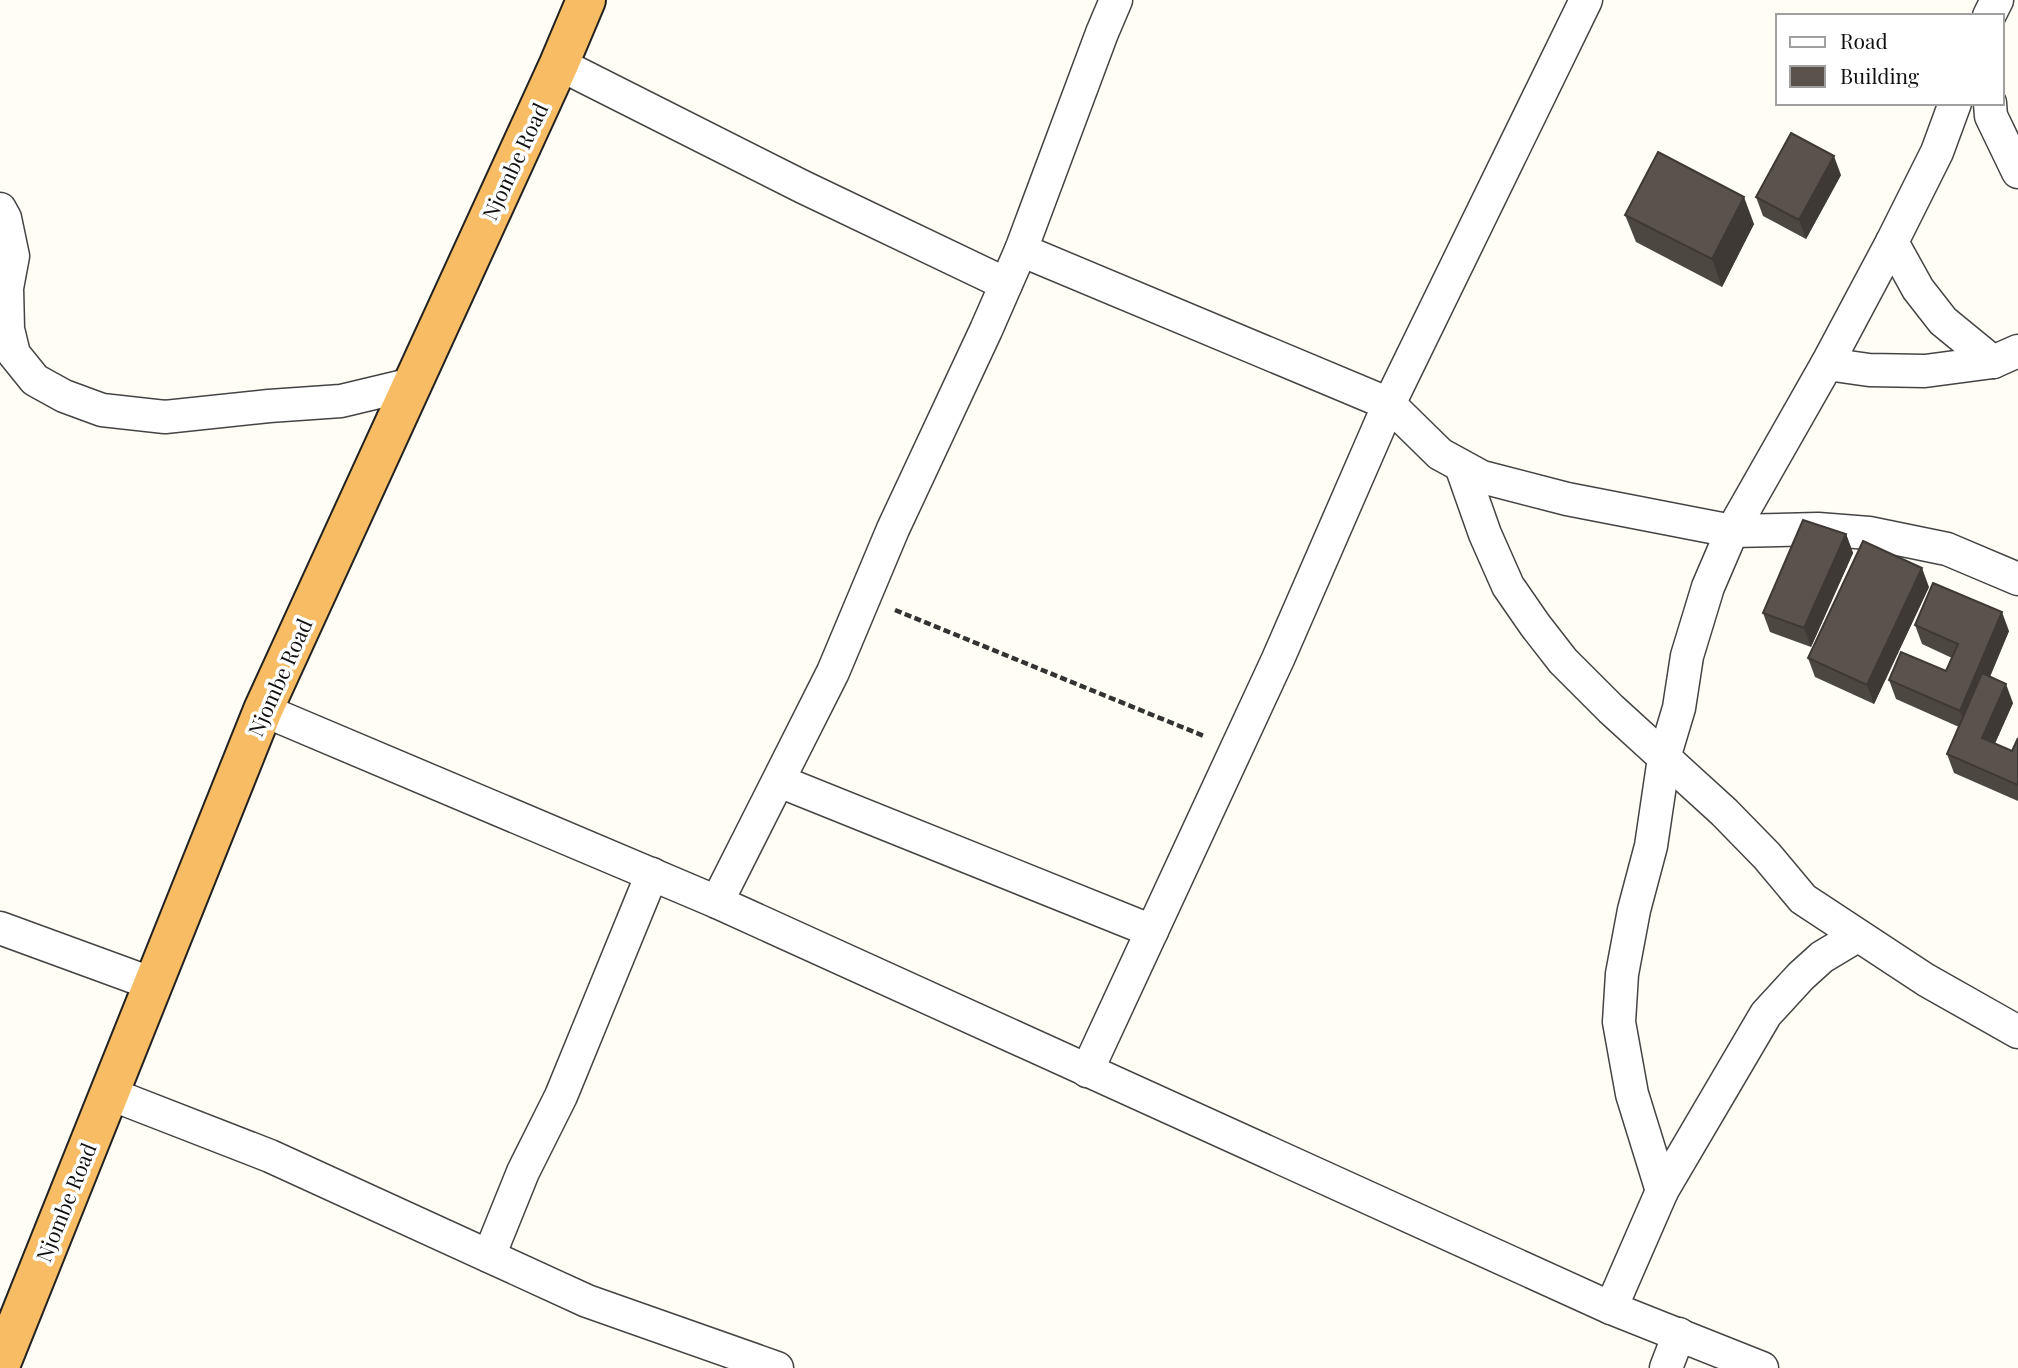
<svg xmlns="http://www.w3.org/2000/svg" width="2018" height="1368" font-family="'Playfair Display',serif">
	<rect width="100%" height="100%" fill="#fffdf5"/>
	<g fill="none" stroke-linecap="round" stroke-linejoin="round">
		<defs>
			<g id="minor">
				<path d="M1989,16L1997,0"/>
				<path d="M559,64L803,187L1006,284"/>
				<path d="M1990,103L1991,116L2018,172"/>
				<path d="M0,209L5,218L13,256L7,288L8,329L14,354L35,380L64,396L102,410L165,417L269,406L341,401L412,384"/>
				<path d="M1892,242L1918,289L1943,321L1993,362"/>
				<path d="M1021,250L1389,404L1440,454L1482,477L1567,499L1732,531L1818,529L1869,533L1947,549L2018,579"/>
				<path d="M1827,364L1869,370L1925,371L1993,362L2018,351"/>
				<path d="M1461,466L1485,534L1508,586L1535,625L1563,661L1611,709L1724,812L1767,856L1803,899L1926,980L2018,1032"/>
				<path d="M263,710L717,902L1611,1308L1762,1368"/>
				<path d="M779,781L1152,931"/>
				<path d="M717,902L833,672L893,529L986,330L1021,250L1102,33L1116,0"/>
				<path d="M0,928L153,984"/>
				<path d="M1087,1071L1278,659L1389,404L1586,0"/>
				<path d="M108,1093L270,1156L587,1301L777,1368"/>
				<path d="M1662,1191L1632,1094L1619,1022L1622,974L1634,910L1651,846L1664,758L1679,708L1687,656L1708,587L1732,531L1827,364L1892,242L1937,152L1955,103"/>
				<path d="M489,1256L523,1172L561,1096L652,874"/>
				<path d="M1611,1308L1662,1191L1766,1014L1801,976L1822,957L1857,936"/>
				<path d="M1666,1368L1679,1334"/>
			</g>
			<path id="trunk" d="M0,1366L263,710L559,64L586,0"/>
		</defs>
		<use href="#minor" stroke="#444" stroke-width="35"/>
		<use href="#trunk" stroke="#222" stroke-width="42"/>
		<path stroke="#333" stroke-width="4.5" stroke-dasharray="7 3.5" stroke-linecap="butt" d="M895,610L1204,736"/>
		<use href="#minor" stroke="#fff" stroke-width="32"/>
		<use href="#trunk" stroke="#f7bc64" stroke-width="38"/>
	</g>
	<g fill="#4d4742">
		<path d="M1841,175L1806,239L1763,216L1756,197Z"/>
		<path d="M1625,215L1754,224L1722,287L1636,242Z"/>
		<path d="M1846,534L1853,553L1811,647L1770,632L1763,613Z"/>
		<path d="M1929,587L1874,704L1815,677L1808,658Z"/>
		<path d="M1915,625L2009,631L1990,677L2013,703L1995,743L2012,751L2018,738V801L1954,773L1947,754L1959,727L1896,699L1889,680L1946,671L1952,658L1922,644Z"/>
	</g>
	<g fill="#3f3936">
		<path d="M1834,156L1841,175L1806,239L1799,220Z"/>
		<path d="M1744,197L1754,224L1722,287L1712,259Z"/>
		<path d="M1846,534L1853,553L1811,647L1804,628Z"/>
		<path d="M1922,568L1929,587L1874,704L1867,685Z"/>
		<path d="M2002,612L2009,631L1967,730L1960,711Z"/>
		<path d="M2006,684L2013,703L1989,757L1982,738Z"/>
	</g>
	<g fill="#5a524d" stroke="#3f3936" stroke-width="2">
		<path d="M1791,133L1834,156L1799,220L1756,197Z"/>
		<path d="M1658,152L1744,197L1712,259L1625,215Z"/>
		<path d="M1803,520L1846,534L1804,628L1763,613Z"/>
		<path d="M1863,541L1922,568L1867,685L1808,658Z"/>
		<path d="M1933,583L2002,612L1960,711L1889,680L1901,652L1946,671L1958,644L1915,625Z"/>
		<path d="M1982,673L2006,684L1982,738L2012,751L2018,738V785L1947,754Z"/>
	</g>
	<g text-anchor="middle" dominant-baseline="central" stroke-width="7" stroke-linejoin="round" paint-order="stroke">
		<g font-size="21" fill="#111" stroke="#fff">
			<text transform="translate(514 161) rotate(-65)">Njombe Road</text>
			<text transform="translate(279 677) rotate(-66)">Njombe Road</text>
			<text transform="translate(65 1202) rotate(-68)">Njombe Road</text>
		</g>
	</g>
	<rect x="1776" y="14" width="228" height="91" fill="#ffffff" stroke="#a0a0a0" stroke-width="2"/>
	<rect x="1790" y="37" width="35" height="10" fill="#ffffff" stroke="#a0a0a0" stroke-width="2"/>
	<text x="1840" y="49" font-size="21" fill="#111111">Road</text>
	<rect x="1790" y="66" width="35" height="21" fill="#5a524d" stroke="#a0a0a0" stroke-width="2"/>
	<text x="1840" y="84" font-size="21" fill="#111111">Building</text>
</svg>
